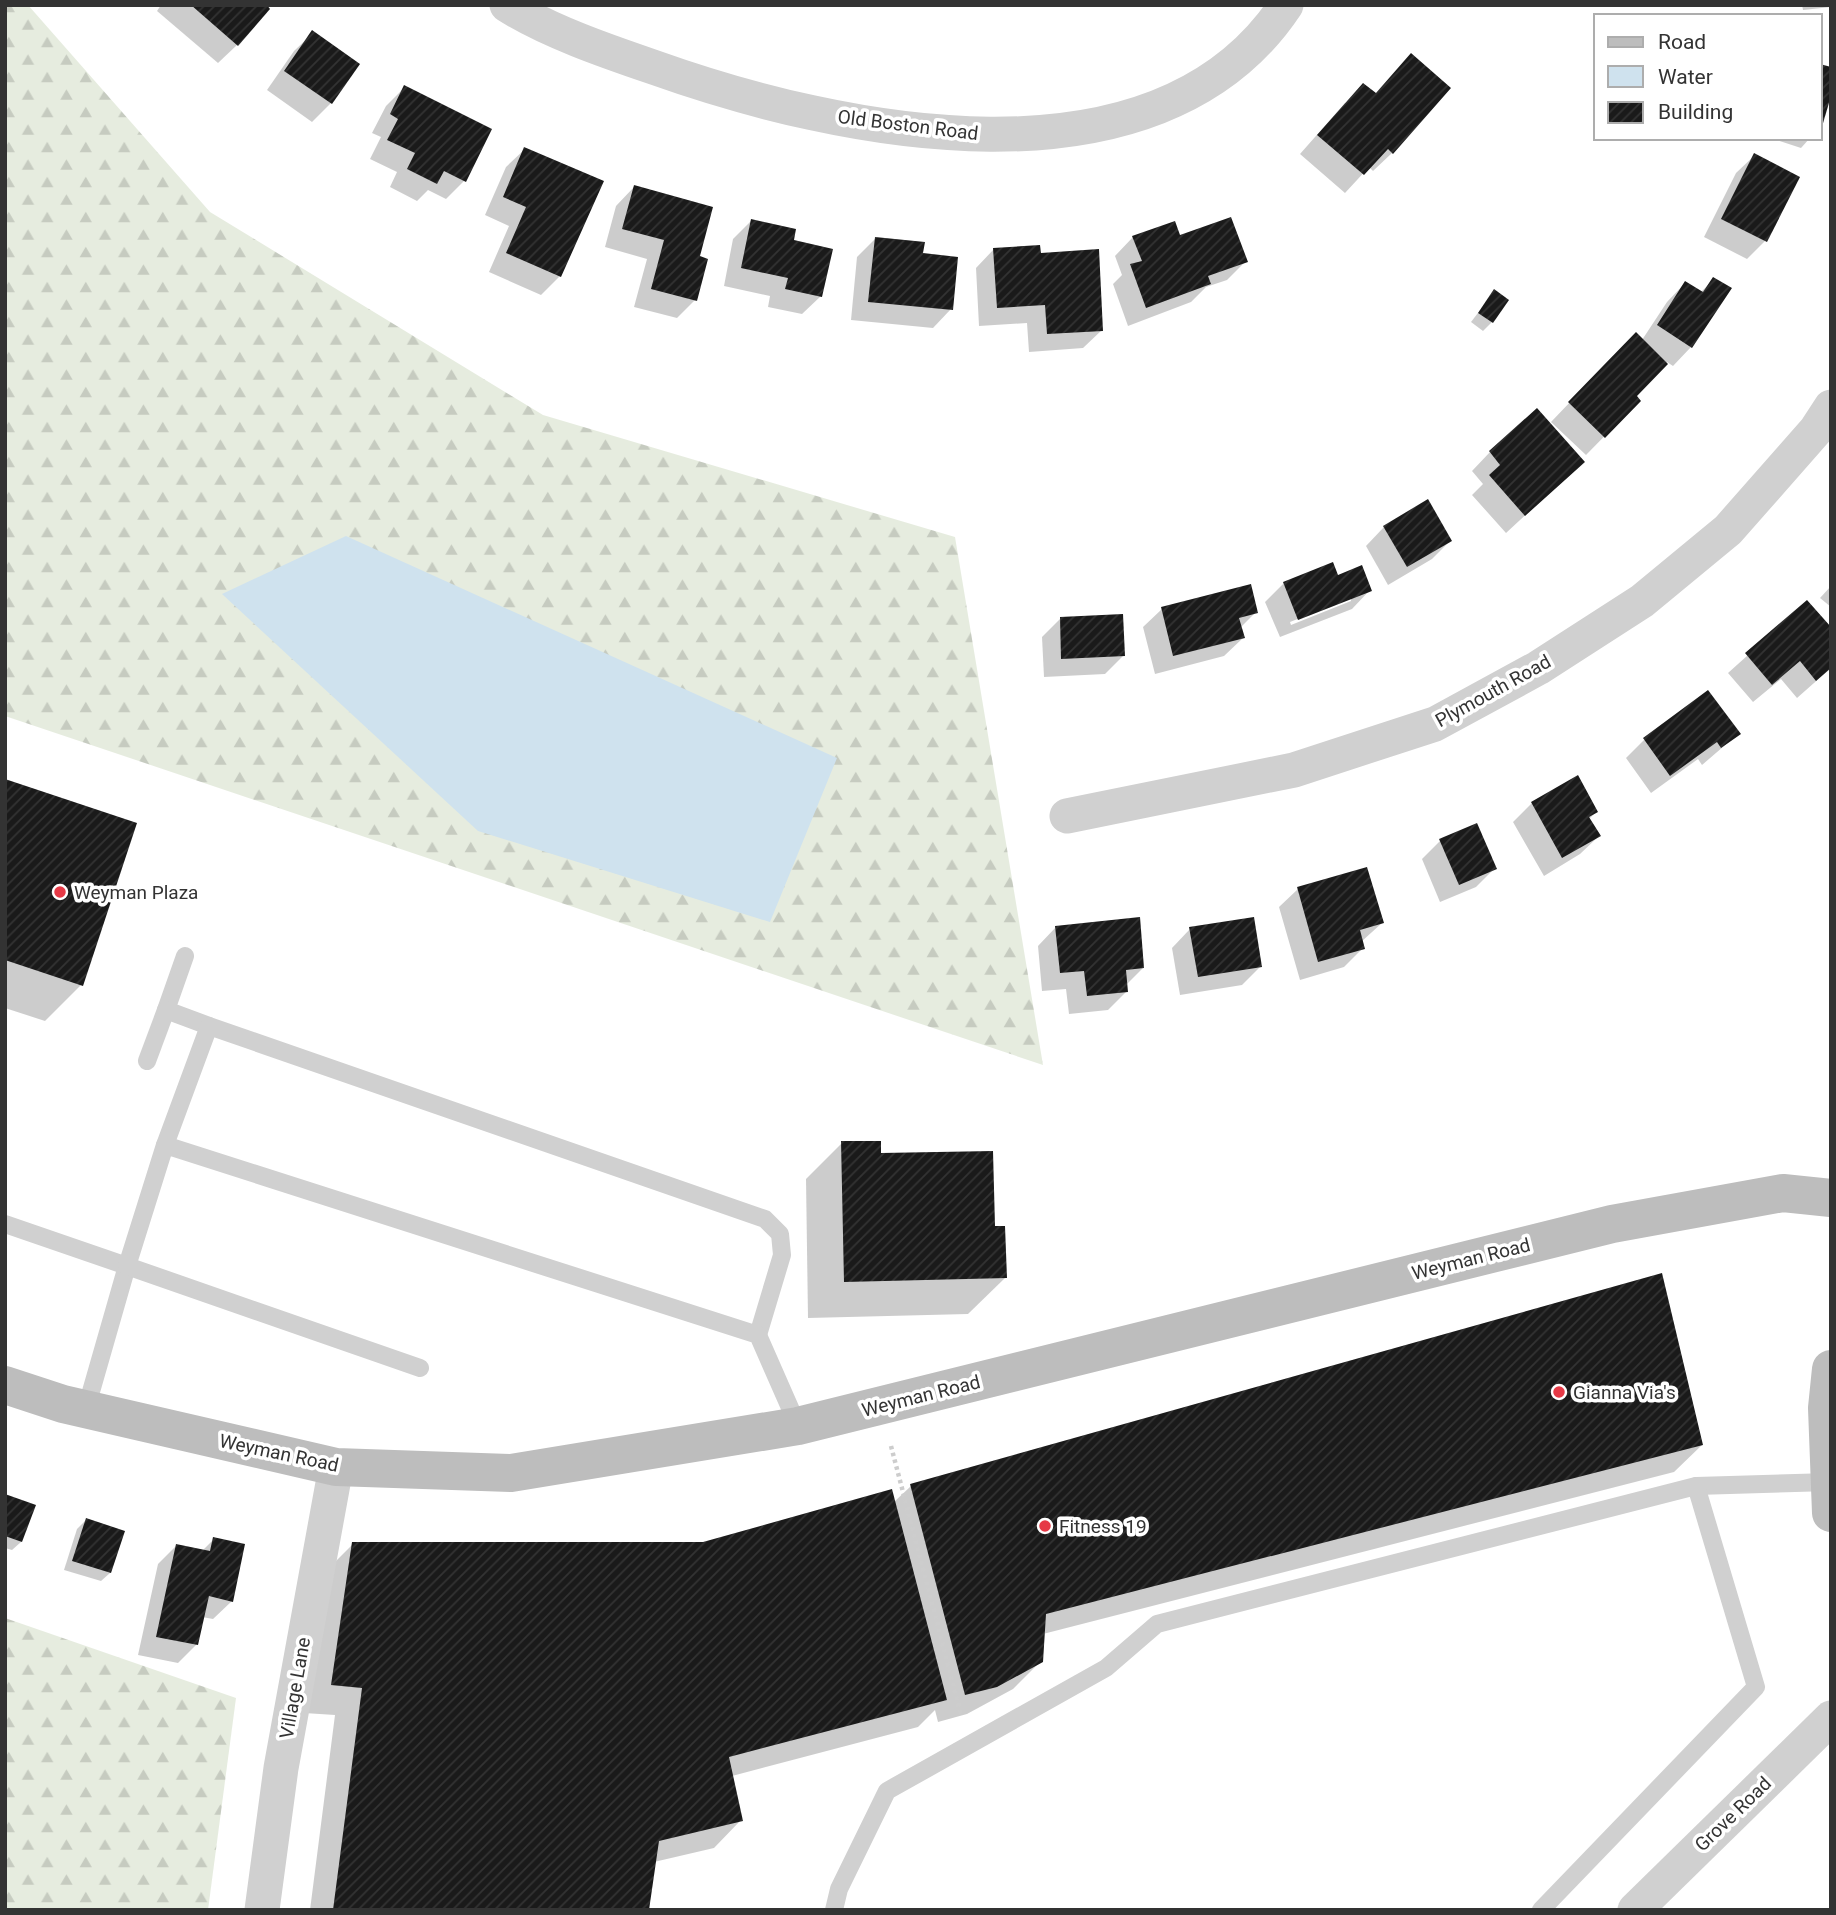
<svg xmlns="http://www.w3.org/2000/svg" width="1836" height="1915" font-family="Roboto,sans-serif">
	<defs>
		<pattern id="forest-firs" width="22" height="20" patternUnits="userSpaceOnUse" patternTransform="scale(1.75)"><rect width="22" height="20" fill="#e6ecdf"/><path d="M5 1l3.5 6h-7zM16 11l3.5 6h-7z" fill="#c6cbc0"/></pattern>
		<pattern id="building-hatch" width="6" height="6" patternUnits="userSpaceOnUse" patternTransform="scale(1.75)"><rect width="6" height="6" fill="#1a1a1a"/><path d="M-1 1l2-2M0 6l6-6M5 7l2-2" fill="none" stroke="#333"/></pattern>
	</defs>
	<rect width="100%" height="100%" fill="#fff"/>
	<g fill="url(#forest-firs)">
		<path d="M5,5H28L210,212L543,415L955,537L1043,1065L5,716Z"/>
		<path d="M5,1618L236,1698L208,1910H5Z"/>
	</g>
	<path fill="#cfe2ee" d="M346,536L837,758L770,922L478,831L222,594Z"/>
	<g fill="#0003" fill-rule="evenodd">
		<path d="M161,5H264L237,45L218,63L157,11Z"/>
		<path d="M930,5H989L987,7Z"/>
		<path d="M1802,5H1831V7L1803,10Z"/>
		<path d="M313,33L358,64L331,103L312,122L267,90L294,51Z"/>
		<path d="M405,87L464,181L446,199L428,190L417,201L390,187L397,172L370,159L381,137L372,133L386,106Z"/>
		<path d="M1345,103L1392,153L1373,171L1369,167L1345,193L1300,154Z"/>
		<path d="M1770,138H1810L1801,148Z"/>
		<path d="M525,149L560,276L541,295L489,272L509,226L485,215L506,167Z"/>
		<path d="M1755,155L1765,241L1747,259L1704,237L1736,173Z"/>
		<path d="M634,187L698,257L695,300L677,318L634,307L647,259L605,247L616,206Z"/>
		<path d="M751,221L792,242L821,296L802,314L768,307L770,296L724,286L733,239Z"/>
		<path d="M1133,237H1179L1246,261L1227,280L1206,287L1191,302L1128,326L1113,284L1122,275L1115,256Z"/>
		<path d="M875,239L922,255L951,309L933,328L851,320L857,257Z"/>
		<path d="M994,249L1040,255L1102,330L1083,348L1029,352L1027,323L979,326L976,268Z"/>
		<path d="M1714,279L1691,347L1673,366L1667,362L1634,396L1639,401L1586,455L1551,422L1617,353L1642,340L1667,302L1685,283L1700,293Z"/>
		<path d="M1494,292L1492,322L1483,331L1471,322Z"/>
		<path d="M1490,452L1583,462L1506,533L1472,495L1483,484L1472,471Z"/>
		<path d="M1384,527L1450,541L1432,559L1388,585L1366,546Z"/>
		<path d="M1337,577L1370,590L1352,609L1280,637L1265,602L1284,583ZM1351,598V601L1291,625L1290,622Z"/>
		<path d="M1831,586V607L1820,598Z"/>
		<path d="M1807,602L1831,668L1797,698L1781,679L1753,702L1728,673Z"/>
		<path d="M1162,609L1256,612L1240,628L1243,638L1224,656L1155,674L1143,627Z"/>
		<path d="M1060,619L1123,656L1105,674L1044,677L1042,637Z"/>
		<path d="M1708,693L1738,734L1702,765L1698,759L1651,793L1626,758L1644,740Z"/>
		<path d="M5,781L81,985L45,1021L5,1008Z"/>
		<path d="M1532,803L1596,812L1589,819L1599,836L1580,854L1544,876L1513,822Z"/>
		<path d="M1440,841L1495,868L1476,887L1440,902L1422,859Z"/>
		<path d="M1298,889L1382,923L1361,942L1363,948L1344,967L1300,980L1279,907Z"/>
		<path d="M1056,927L1143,968L1126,985V992L1108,1010L1069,1014L1066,989L1042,991L1038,946Z"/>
		<path d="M1190,929L1260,967L1242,985L1180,995L1172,948Z"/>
		<path d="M842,1143L879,1155L993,1228L1005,1278L968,1314L808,1318L806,1179Z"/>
		<path d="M1702,1445L1674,1472L1043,1634L1041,1661L1013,1689L967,1714L938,1722L935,1710L918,1727L732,1776L741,1820L714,1848L654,1862L647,1910H310L335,1715L304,1713L325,1572L353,1544H703L894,1502L911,1486Z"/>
		<path d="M5,1495L21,1542L12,1550L5,1548Z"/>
		<path d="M86,1520L110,1573L101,1581L64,1570L77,1529Z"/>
		<path d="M214,1539L232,1601L213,1619L202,1617L196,1645L178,1663L138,1655L158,1564L176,1546L202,1551Z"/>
	</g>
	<g fill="url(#building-hatch)">
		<path d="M191,5H267L270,9L238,46Z"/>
		<path d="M312,30L360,64L332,104L284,71Z"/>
		<path d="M1411,53L1451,88L1393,154L1388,149L1364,175L1317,135L1363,83L1376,93Z"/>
		<path d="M1820,64L1831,67V96L1821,130Z"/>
		<path d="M404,85L492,129L466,182L444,171L437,184L407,169L415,153L387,140L398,119L390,114Z"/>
		<path d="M524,147L604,181L561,277L506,253L526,207L503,197Z"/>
		<path d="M1754,153L1800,177L1767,242L1721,219Z"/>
		<path d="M634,185L713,207L700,256L708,259L697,301L651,289L664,240L622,229Z"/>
		<path d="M1231,217L1248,262L1208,276L1211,284L1146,308L1130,264L1142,261L1132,236L1175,221L1180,235Z"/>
		<path d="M751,219L796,229L794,240L833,249L822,297L785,289L788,278L741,268Z"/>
		<path d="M875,237L925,242L923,253L958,257L953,310L868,302Z"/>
		<path d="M1040,245L1041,253L1099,249L1103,331L1047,334L1045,305L997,308L993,248Z"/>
		<path d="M1713,277L1732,288L1692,348L1657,325L1685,281L1703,292Z"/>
		<path d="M1494,289L1509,300L1493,323L1478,313Z"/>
		<path d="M1636,332L1668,364L1637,396L1641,401L1605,438L1568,402Z"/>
		<path d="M1537,408L1585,462L1525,516L1489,475L1500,465L1489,451Z"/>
		<path d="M1428,499L1452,541L1407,567L1383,526Z"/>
		<path d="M1333,562L1338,575L1362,565L1372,591L1298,620L1283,582Z"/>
		<path d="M1251,584L1258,613L1239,618L1245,638L1173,656L1161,607Z"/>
		<path d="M1807,600L1831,627V668L1816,681L1800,661L1772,685L1745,653Z"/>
		<path d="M1123,614L1125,656L1061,659L1060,617Z"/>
		<path d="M1708,690L1741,734L1721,748L1717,742L1670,776L1643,738Z"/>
		<path d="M1578,775L1598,812L1589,817L1601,836L1562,858L1531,802Z"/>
		<path d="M5,779L137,823L83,986L5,960Z"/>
		<path d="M1477,823L1497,869L1459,885L1439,839Z"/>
		<path d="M1367,867L1384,923L1360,930L1365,949L1318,962L1297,887Z"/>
		<path d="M1140,917L1144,968L1126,970L1128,992L1087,996L1084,971L1060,973L1055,926Z"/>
		<path d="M1254,917L1262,967L1198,977L1189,927Z"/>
		<path d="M841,1141H881V1153L993,1151L995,1226H1005L1007,1278L844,1282Z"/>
		<path d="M1662,1273L1703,1445L1046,1614L1043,1662L997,1687L965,1695L910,1484Z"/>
		<path d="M892,1489L947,1700L729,1757L743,1821L659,1841L649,1910H333L362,1688L331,1685L352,1542H703Z"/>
		<path d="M5,1494L36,1505L22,1542L5,1536Z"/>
		<path d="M86,1518L125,1531L111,1573L72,1561Z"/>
		<path d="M213,1537L245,1544L233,1602L209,1596L198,1645L156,1637L176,1544L210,1551Z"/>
	</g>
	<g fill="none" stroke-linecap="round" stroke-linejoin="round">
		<path stroke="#cdcdcd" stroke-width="4.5" stroke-dasharray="3.5 3.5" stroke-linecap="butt" d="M891,1446L961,1715"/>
		<g stroke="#d0d0d0" stroke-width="18">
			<path d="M185,956L166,1010L209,1026"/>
			<path d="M147,1061L166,1010"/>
			<path d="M165,1145L209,1026L765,1219L780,1234L782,1255L758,1335"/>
			<path d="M5,1224L127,1266L86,1409"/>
			<path d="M420,1368L127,1266L165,1145L758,1335L798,1426"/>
			<path d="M834,1910L839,1889L887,1791L1106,1668L1157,1624L1696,1486L1830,1482"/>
			<path d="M1541,1910L1756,1687L1696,1486"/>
		</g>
		<g stroke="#d0d0d0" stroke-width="35">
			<path d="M507,5C548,31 606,51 653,67C838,133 1156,201 1286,5"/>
			<path d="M1067,816L1294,770L1435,724L1538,668L1642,601L1728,530L1816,430L1831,407"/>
			<path d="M262,1910L281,1768L336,1467"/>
			<path d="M1635,1910L1831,1718"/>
		</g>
		<g stroke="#bdbdbd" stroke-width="38">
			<path d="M1831,1369L1827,1408L1831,1513"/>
			<path d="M5,1385L63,1404L336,1467L511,1473L798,1426L1612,1224L1783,1193L1831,1198"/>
		</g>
	</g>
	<g fill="#e63946" stroke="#fff" stroke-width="2.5">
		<circle cx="60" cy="892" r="7"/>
		<circle cx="1559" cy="1392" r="7"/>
		<circle cx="1045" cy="1526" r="7"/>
	</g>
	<g text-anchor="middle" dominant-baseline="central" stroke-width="7" stroke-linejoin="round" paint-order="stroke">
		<g font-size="19" fill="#333" stroke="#fff">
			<text transform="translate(908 125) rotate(7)">Old Boston Road</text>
			<text transform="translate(1493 691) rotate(-29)">Plymouth Road</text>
			<text transform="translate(1471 1259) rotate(-14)">Weyman Road</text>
			<text transform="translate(921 1396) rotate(-14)">Weyman Road</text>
			<text transform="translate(279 1453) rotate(12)">Weyman Road</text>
			<text transform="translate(295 1688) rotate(-80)">Village Lane</text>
			<text transform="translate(1733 1814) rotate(-44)">Grove Road</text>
		</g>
		<g font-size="19" fill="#333" stroke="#fff" text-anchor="start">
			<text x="74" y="892">Weyman Plaza</text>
			<text x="1573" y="1392">Gianna Via's</text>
			<text x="1059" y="1526">Fitness 19</text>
		</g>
	</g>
	<rect width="1836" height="1915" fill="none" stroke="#333333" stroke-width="14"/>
	<rect x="1594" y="14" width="228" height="126" fill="#ffffff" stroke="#adadad" stroke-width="2"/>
	<rect x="1608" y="37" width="35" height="10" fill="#bdbdbd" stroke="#adadad" stroke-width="2"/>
	<text x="1658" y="49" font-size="21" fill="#333333">Road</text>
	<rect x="1608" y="66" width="35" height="21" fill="#cfe2ee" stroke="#adadad" stroke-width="2"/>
	<text x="1658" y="84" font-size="21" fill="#333333">Water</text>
	<rect x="1608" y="102" width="35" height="21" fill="url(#building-hatch)" stroke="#adadad" stroke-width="2"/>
	<text x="1658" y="119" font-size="21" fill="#333333">Building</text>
</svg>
